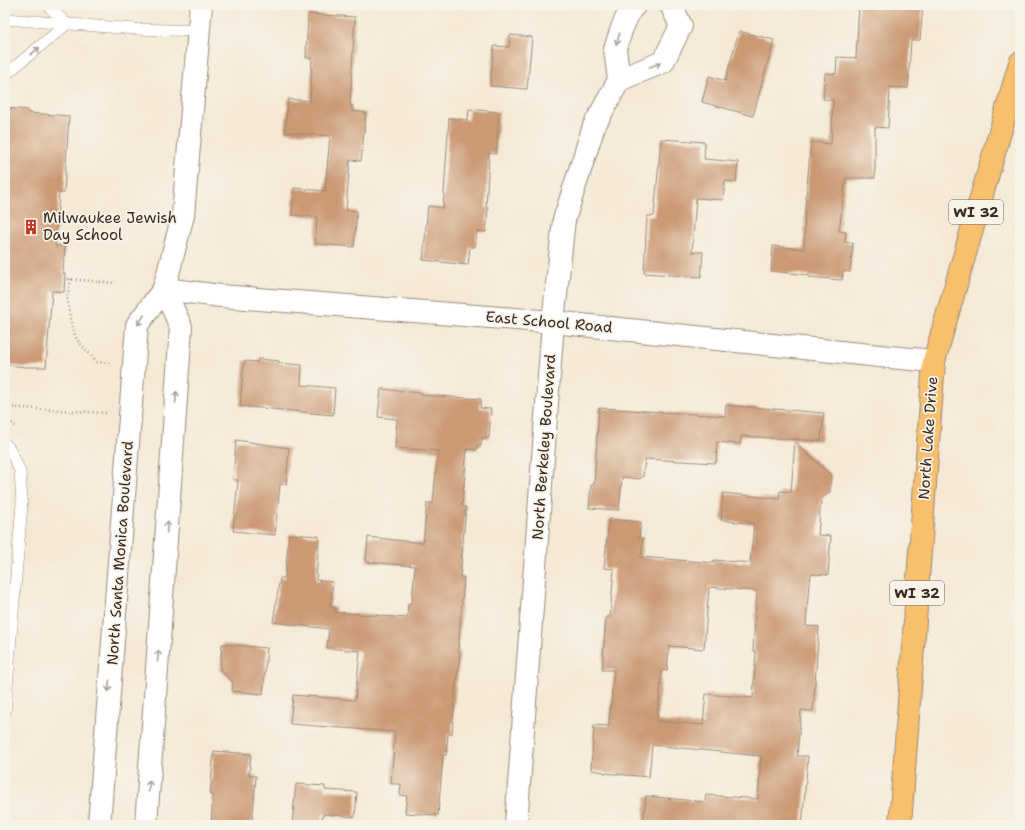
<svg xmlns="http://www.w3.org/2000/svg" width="1025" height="830" font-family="'Shantell Sans',sans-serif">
	<rect width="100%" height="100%" fill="#f7f3e8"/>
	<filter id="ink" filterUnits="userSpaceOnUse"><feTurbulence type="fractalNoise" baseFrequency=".025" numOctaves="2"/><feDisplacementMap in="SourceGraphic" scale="8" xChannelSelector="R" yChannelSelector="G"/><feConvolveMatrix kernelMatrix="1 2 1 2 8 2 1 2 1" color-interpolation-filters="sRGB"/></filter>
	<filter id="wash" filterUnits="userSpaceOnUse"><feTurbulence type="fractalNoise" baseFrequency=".012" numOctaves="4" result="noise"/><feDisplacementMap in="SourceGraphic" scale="16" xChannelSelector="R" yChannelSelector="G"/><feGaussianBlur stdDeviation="0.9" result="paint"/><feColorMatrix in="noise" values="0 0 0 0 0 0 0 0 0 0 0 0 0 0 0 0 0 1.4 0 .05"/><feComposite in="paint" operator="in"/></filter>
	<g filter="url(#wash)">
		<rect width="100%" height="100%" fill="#f5e9d5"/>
		<g id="blocks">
			<g fill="#cb9973" fill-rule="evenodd">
				<path d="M859,5H923L920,40H911L908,88L890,87L888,128L875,127V178H846L839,231L846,232L845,242L853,243L850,272L843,271L842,280L809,277V275L771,271L773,246L804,249L805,208L811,142L831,144L833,100L823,99L825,73L836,74L837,57L856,58Z"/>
				<path d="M308,14L355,17L350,105H352V111L366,113L361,161L350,160L346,210L357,211L354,247L315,244L317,217L292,215L294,188L325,191L330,136L285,132L288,99L310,101L312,58H306Z"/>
				<path d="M739,31L774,40L753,116L702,102L709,76L725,81Z"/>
				<path d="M510,35L532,37L527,89L490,86L494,46L509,47Z"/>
				<path d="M5,108L28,110V113L69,116L64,193H59L55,246H65L63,273H65L64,292L52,291L46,367H25L7,365V354H5Z"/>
				<path d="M469,109L499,112L496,154L489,153L486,208H488L486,232L477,231L475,247H470L468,265L423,260L428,206L443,208L449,118L468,120Z"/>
				<path d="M661,139L705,142L704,159L738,162L736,182L725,181L723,200L696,198L692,252H703L701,277L644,273L647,216H654Z"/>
				<path d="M258,359L279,361V363L302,365L301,385L335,388L333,415L240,406L244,361L258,362Z"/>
				<path d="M381,389L422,393V395L481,399L480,408L491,409L489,438H482L481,446H477V450L467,449L462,506L466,507L460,577H464L458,651L460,652L457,682H456L452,734H448L446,755H443L438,815L405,813L407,796L400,795L401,784H391L395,732L290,724L293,695L355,700L360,651L327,648L329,629L273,622L280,578H285L289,534L319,536L316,580L333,582L330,607H335V612L407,618L408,605L412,602L415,566L366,562L368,537L423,543L427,503H433L438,451L395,448L397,419L378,417Z"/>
				<path d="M726,405L824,413L821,441L741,436L740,444L717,442L716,463L645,459L643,477H641L640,479L622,477L619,510L589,508L591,485H594L599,408L725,416Z"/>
				<path d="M236,440L289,448L286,484H280L275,535L233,531L238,480H233Z"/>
				<path d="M795,442L831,475L830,492L821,499L818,535L831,536L828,575L811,574L810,582H809L806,626L819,627L813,711L801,710L797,756H808L802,825H664L643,823L646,796L705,802L706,795L758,799L761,756L652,745L649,777L604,773V772L591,770L594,725L609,726L614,670H602L606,617H610L614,569L604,568L609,519L641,522L639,538H643L641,557L714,563V560L750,563L754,524L721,520L723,493L779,499L780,491L791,492ZM709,587L757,591L753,651H756L753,698L706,694L703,725L657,721L662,670L667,671L669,646L704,649Z"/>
				<path d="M222,644L267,648L263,694L232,691L233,682L220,670Z"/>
				<path d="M214,751L251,754L249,775L256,776L252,825H211L213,795H210Z"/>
				<path d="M296,784L325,786V790L357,792L355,817L323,814L322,825H292Z"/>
			</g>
		</g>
	</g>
	<g filter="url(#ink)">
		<use href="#blocks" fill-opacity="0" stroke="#988a7a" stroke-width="1"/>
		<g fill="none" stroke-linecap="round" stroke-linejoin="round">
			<defs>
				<g id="service">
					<path d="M47,5L67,24"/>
					<path d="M5,19L135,29L200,31"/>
					<path d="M5,75L67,24"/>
					<path d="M5,444L9,448L20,471L22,504L12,624"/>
					<path d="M5,712L12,624H6"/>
				</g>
				<g id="minor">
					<path d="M619,80L663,62L681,26L671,5"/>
					<path d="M164,289L221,296L553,322L889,357L934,361"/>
					<path d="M516,825L553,322L564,220L594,126L619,80L615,49L622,28L630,10L635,5"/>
				</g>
				<g id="tertiary">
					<path d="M99,825L137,325L164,289L183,215L201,5"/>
					<path d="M146,825L181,327L164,289"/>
				</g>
				<path id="primary" d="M900,825L934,361L1020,63"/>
			</defs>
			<use href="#service" stroke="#988a7a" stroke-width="12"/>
			<use href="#minor" stroke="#988a7a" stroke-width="24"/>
			<use href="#tertiary" stroke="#988a7a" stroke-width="24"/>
			<use href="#primary" stroke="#988a7a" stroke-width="24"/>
			<g stroke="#988a7a" stroke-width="2.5" stroke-dasharray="1 3" stroke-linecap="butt">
				<path d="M68,279L116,283"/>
				<path d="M71,279L67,297L69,312L73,330L77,340L97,362L110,363"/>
				<path d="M5,407L106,413"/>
				<path d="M5,418L15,426"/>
			</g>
			<use href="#service" stroke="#fff" stroke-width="11"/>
			<use href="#minor" stroke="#fff" stroke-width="22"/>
			<use href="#tertiary" stroke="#fff" stroke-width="22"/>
			<use href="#primary" stroke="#f8bf6c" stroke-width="22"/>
		</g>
		<defs><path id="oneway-shaft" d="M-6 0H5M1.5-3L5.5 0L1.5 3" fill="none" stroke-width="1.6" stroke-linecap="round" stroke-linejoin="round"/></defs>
		<g stroke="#a79f9a">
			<use href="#oneway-shaft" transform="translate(618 39) rotate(107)"/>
			<use href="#oneway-shaft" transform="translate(35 51) rotate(-40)"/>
			<use href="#oneway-shaft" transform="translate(655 65) rotate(-23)"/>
			<use href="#oneway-shaft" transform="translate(141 320) rotate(124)"/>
			<use href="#oneway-shaft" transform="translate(176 397) rotate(-86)"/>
			<use href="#oneway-shaft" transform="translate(167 527) rotate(-86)"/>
			<use href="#oneway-shaft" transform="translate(158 656) rotate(-86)"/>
			<use href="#oneway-shaft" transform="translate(109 686) rotate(94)"/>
			<use href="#oneway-shaft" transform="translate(149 786) rotate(-86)"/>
		</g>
	</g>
	<defs>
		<symbol id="building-bare" viewBox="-9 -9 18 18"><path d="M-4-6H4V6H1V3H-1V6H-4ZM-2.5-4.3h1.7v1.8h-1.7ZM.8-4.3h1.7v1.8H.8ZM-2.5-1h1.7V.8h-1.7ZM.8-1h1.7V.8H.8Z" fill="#c8321e" stroke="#f7f3e8" stroke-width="2.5" paint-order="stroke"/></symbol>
	</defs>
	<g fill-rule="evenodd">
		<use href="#building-bare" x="20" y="216" width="22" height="22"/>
	</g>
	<g text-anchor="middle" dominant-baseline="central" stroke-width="3.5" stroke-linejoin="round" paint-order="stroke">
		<g fill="#f7f3e8" stroke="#73665b" stroke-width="1">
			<rect x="949" y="200" width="54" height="24" rx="3"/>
			<rect x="890" y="581" width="54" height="24" rx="3"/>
		</g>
		<g font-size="14" font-weight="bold" fill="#3b2a1e">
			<text x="976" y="212">WI 32</text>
			<text x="917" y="593">WI 32</text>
		</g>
		<g font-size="15" fill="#3b2a1e" stroke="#f7f3e8" text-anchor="start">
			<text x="43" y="218">Milwaukee Jewish<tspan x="43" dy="17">Day School</tspan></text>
		</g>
		<g font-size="15" fill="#3b2a1e" stroke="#f7f3e8">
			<text transform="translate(549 322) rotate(5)">East School Road</text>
			<text transform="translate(928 438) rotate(-86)">North Lake Drive</text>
			<text transform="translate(544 447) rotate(-86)">North Berkeley Boulevard</text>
			<text transform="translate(120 553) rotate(-86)">North Santa Monica Boulevard</text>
		</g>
	</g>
	<rect width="1025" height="830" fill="none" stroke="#f7f3e8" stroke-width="20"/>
</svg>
